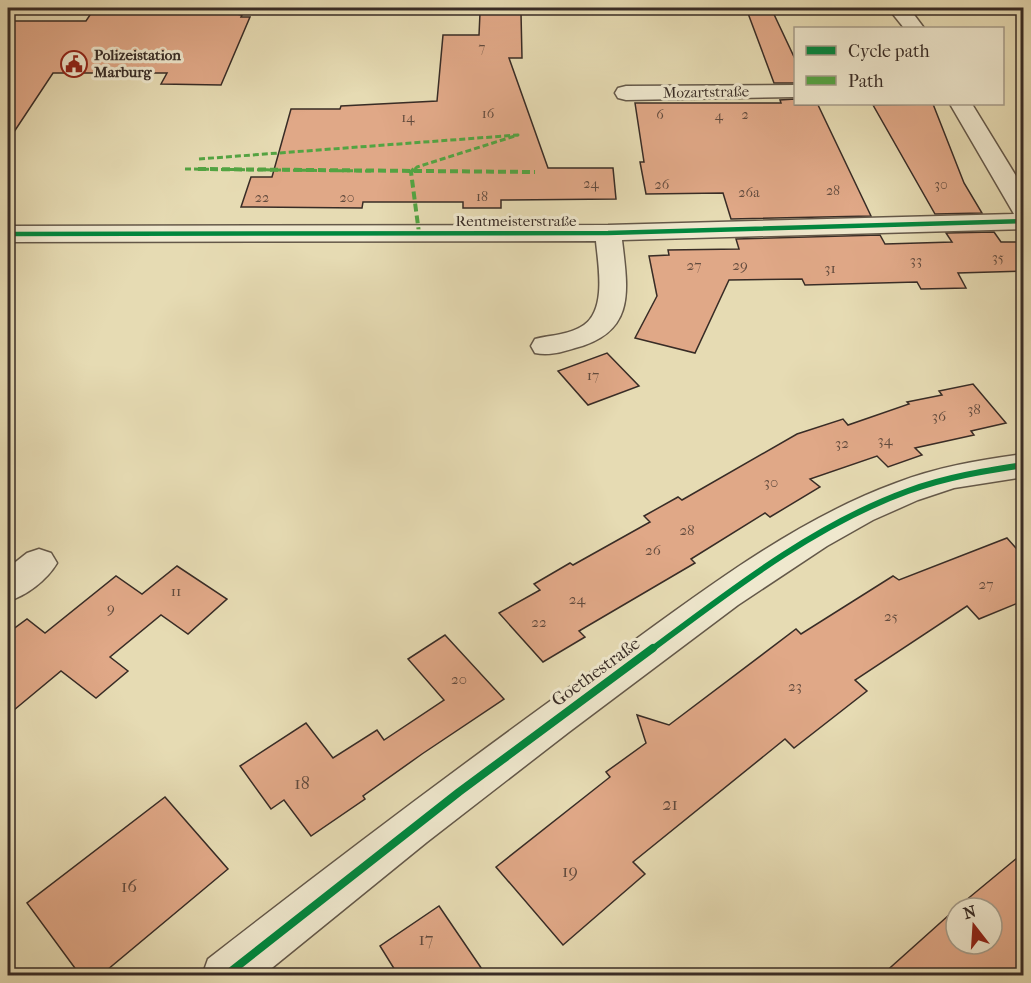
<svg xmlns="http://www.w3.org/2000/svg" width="1031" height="983" font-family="'IM FELL French Canon',serif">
	<rect width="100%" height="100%" fill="#e6dbb3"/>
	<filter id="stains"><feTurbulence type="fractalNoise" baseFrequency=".00333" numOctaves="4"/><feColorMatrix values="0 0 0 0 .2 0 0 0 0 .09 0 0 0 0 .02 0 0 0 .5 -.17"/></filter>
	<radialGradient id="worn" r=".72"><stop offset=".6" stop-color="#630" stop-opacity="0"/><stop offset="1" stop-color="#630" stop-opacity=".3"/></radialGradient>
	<g fill="#e0a887" stroke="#382c26" stroke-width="1.5" fill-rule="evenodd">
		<path d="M746,8H771L795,59V83H774Z"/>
		<path d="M94,9L227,10L226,12L242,15L241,17H250L221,85L161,84L167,73H53L8,141V21H86Z"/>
		<path d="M480,13H521L522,58H509L548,168H613L616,199L501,200V208H463V202H363L362,208L241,207L251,177H272L291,109H340L341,106L437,101L443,35H479Z"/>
		<path d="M795,99V105H818L871,216L731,219L723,193L646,194L640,162H644L635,103H781L780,100Z"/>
		<path d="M933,104L964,183L982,213L935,214L873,105Z"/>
		<path d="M994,232L1001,242H1023V271L958,273L966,288L921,289L917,282L805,285L802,279L729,280L695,353L635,338L657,296L649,256L669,255L668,250L739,249L736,239L880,235L885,244L952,242L946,233Z"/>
		<path d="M607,353L639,386L588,405L558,371Z"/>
		<path d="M973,384L1006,423L971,431L974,435L915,448L922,455L888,467L877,456L810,479L820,487L770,517L765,513L691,559L695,563L579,631L585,637L543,662L499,613L540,590L534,584L570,563L573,565L650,522L644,516L678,497L682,500L797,434L843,419L848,425L909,404L907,402L942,395L939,391Z"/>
		<path d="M1007,538L1023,556V601L979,619L967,606L855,680L867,691L794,748L785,739L633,862L645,874L563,945L496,867L610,777L606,772L646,743L637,715L669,725L796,629L801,634L893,576L899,580Z"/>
		<path d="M177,566L227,599L188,634L161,615L110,657L128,671L96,698L61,671L8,715V633L27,619L45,633L116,576L142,594Z"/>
		<path d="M445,635L504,699L422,754L363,796L365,799L311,836L284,800L271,809L240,766L306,723L333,758L377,730L384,740L444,700L408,659Z"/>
		<path d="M165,797L228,869L101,975H80L27,903Z"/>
		<path d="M1023,853V975H882L959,906ZM956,908H992V944H956Z"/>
		<path d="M439,906L456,931L486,975H398L380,946Z"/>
	</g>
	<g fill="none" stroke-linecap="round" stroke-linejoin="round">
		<defs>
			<g id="street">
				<path d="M888,8H909L924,28H904Z"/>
				<path d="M796,85V97L626,100L618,98L615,93L618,88L626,86Z"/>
				<path d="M950,104H972L1024,189V229L622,240C628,291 636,332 575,348C562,352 549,356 535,353L531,346L535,339C550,335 570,335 584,325C607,309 598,264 596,241L8,242V226L608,225L1014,214Z"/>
				<path d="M1024,454V477L954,488L918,500L873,520L827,546L738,605L569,732L427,842L262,976H202L208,959C330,864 453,771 578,681C677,611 781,525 896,483C937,467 980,460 1024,454Z"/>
				<path d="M39,549L51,553L57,563C47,580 26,596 8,601V568L27,553Z"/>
			</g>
		</defs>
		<use href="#street" stroke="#645849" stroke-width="3"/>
		<use href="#street" fill="#efe8ce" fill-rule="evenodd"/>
		<g stroke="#53a442" stroke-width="3" stroke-dasharray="6 3" stroke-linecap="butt">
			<path d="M1004,9L1020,8"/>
			<path d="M199,159L518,135L417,167L413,171"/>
			<path d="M185,169L373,171"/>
		</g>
		<g stroke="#53a442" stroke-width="4" stroke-dasharray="8 4" stroke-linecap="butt">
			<path d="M198,169L535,172"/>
			<path d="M414,169L411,172L419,233"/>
		</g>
		<defs>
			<path id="cycleway-far2" d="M8,234L608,233L1024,221"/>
			<path id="cycleway-far1" d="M651,650C730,591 814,525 908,491C946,477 984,471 1024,465"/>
			<path id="cycleway" d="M225,976L459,792L653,648"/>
		</defs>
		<use href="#cycleway-far2" stroke="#efe8ce" stroke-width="8"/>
		<use href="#cycleway-far1" stroke="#efe8ce" stroke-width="10"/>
		<use href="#cycleway" stroke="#efe8ce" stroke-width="11"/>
		<use href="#cycleway-far2" stroke="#00873e" stroke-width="4.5"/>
		<use href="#cycleway-far1" stroke="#00873e" stroke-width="6"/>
		<use href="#cycleway" stroke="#00873e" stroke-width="8"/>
	</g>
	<defs>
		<symbol id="civic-ring" viewBox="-11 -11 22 22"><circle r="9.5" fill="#efe8ce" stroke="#8f2418" stroke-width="1.5"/><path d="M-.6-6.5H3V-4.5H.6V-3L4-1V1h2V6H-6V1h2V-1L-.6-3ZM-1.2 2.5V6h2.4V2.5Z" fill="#8f2418"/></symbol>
	</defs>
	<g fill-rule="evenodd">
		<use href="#civic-ring" x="59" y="49" width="30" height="30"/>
	</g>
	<g text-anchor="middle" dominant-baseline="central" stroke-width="6" stroke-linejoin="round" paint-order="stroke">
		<g font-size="14" fill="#624b3e">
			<text x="482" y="47">7</text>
			<text x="488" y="113">16</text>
			<text x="660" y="114">6</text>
			<text x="745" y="114">2</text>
			<text x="719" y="115">4</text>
			<text x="408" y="117">14</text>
			<text x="591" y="183">24</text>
			<text x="662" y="184">26</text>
			<text x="941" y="184">30</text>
			<text x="833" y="190">28</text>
			<text x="749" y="192">26a</text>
			<text x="482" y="196">18</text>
			<text x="262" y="197">22</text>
			<text x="347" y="197">20</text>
			<text x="998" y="257">35</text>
		</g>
		<g font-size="15" font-weight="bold" fill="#382c26" stroke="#efe8ce" text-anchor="start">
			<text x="94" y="55">Polizeistation<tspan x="94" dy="17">Marburg</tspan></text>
		</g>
		<g font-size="15" fill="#382c26" stroke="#efe8ce">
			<text transform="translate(706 92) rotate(-1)">Mozartstraße</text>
			<text x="516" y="221">Rentmeisterstraße</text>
		</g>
		<g font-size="15" fill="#624b3e">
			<text x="916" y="260">33</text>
			<text x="694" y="265">27</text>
			<text x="740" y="265">29</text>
			<text x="830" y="268">31</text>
			<text x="593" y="375">17</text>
			<text x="974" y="409">38</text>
			<text x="939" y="416">36</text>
			<text x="885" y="440">34</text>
			<text x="842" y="443">32</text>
			<text x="771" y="482">30</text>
			<text x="687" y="530">28</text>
			<text x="653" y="550">26</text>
			<text x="986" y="584">27</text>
			<text x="176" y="591">11</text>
			<text x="577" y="599">24</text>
			<text x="111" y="608">9</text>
			<text x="891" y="616">25</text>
			<text x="539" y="622">22</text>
			<text x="459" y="679">20</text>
			<text x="795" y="686">23</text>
		</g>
		<g font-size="18" fill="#382c26" stroke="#efe8ce">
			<text transform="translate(596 672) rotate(-36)">Goethestraße</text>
		</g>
		<g font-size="18" fill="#624b3e">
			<text x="302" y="783">18</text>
			<text x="670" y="804">21</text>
			<text x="570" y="871">19</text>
			<text x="129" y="886">16</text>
			<text x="426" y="939">17</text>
		</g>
	</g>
	<rect width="1031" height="983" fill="none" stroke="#e6dbb3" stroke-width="30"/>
	<rect x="9" y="9" width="1013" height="965" fill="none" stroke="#382c26" stroke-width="3"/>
	<rect x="15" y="15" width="1001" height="953" fill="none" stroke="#382c26" stroke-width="1.5"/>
	<rect x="794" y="27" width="210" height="78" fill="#efe8ce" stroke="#a69d8b" stroke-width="1.5"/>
	<rect x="806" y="46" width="30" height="9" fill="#00873e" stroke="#a69d8b" stroke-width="1.5"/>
	<text x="848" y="57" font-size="18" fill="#382c26">Cycle path</text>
	<rect x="806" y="76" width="30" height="9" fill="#53a442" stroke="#a69d8b" stroke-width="1.5"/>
	<text x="848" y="87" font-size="18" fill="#382c26">Path</text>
	<g transform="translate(974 926) rotate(343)"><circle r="28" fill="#efe8ce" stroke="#a69d8b" stroke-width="1.5"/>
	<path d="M0-4.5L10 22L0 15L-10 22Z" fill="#8f2418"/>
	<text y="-9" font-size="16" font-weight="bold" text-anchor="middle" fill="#382c26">N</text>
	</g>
	<rect width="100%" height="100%" filter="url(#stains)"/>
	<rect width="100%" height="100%" fill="url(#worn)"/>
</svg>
